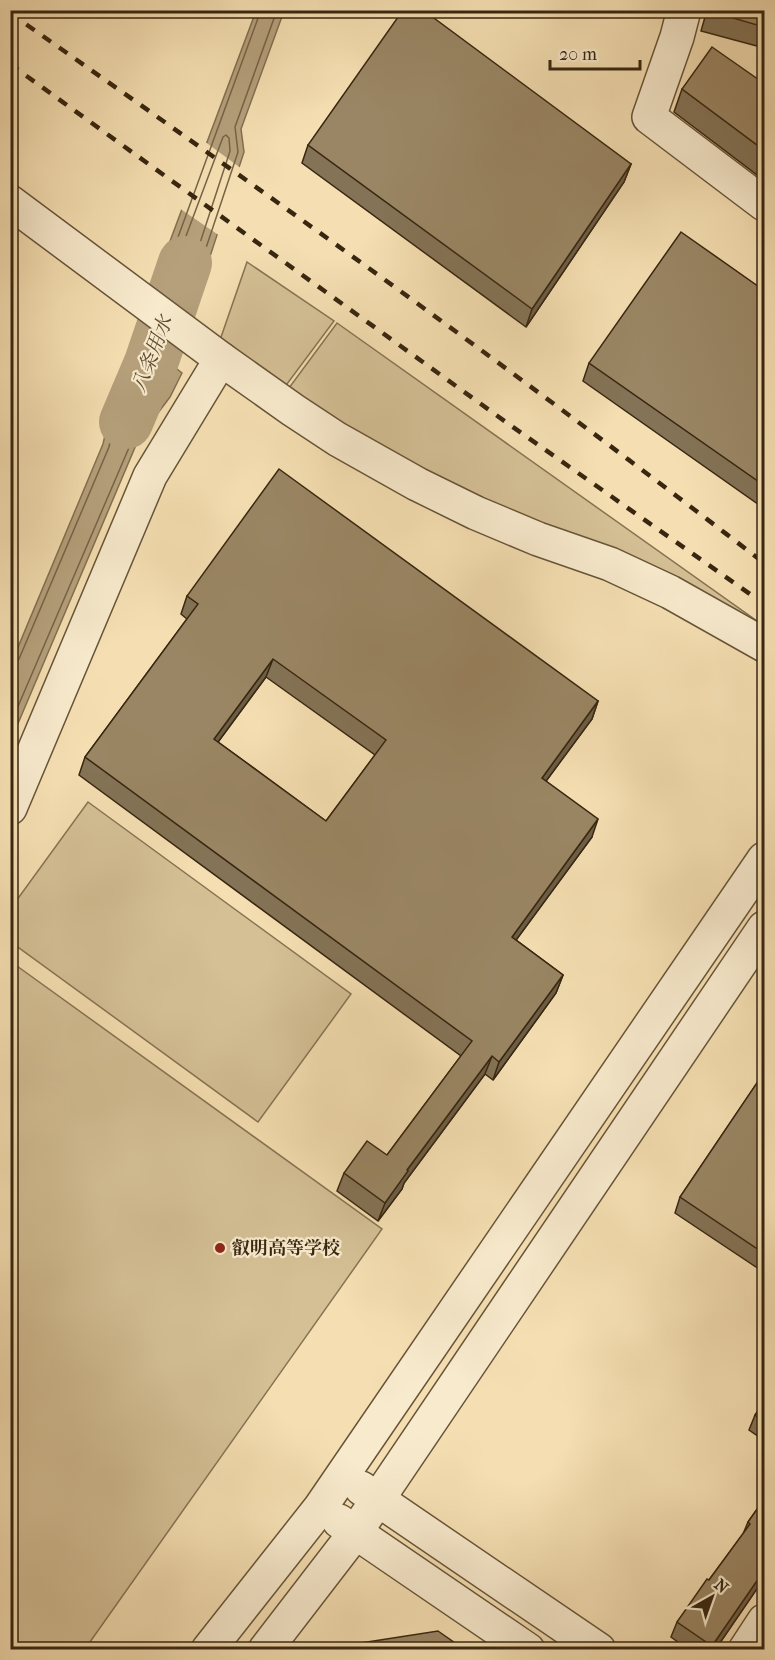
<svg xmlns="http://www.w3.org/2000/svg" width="775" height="1660" font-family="'IM FELL French Canon','Noto Serif JP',serif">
	<rect width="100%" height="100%" fill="#f5dfb2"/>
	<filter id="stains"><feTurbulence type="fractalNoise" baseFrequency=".00333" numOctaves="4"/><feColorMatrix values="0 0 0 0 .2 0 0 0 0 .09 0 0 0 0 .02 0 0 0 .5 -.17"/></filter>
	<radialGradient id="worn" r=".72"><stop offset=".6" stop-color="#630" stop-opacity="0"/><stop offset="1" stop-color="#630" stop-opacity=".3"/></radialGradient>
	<g fill="#d5c096" stroke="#867353" stroke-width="1.5">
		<path d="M247,262L334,321L284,388L219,343Z"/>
		<path d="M337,323L764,626L634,562L462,493L286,392Z"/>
		<path d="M88,802L351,994L258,1122L11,942V908Z"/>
		<path d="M10,961L382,1229L85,1649H11Z"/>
	</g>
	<g fill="#b5a07b" stroke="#836f50" stroke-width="1.5">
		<path d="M256,11H284L241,129L244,152L190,318L154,284Z"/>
		<path d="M141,341L182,373L170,397L139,438L11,740V664L103,444L117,382Z"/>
	</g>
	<path fill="#f5dfb2" d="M204,141L242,169L220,236L179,208Z"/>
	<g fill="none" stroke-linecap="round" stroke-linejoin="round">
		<g stroke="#766346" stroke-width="1.5">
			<path d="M261,10L162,281V283L185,304L188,302L238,152L235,127L277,10"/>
			<path d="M226,135L229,138L230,151L185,289L181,291L171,281L170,279L223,137Z"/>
			<path d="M145,363L163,375L164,379C153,401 134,417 124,439L121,440L119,437L130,387Z"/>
			<path d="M10,664L15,663L19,659L109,447L123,384L141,353L144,352L172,373C174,392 139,423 131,443C91,537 51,631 10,725"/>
		</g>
		<path stroke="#b5a07b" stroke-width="54" d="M126,422L151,363L185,263"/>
		<defs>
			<g id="minor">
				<path d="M684,10L677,37L649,117L764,204"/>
				<path d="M10,202L221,359L293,410L337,439L417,484L476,513L538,539L610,564L670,592L764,645"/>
				<path d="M10,808L150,476L221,359"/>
				<path d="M361,1488L599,1650"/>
				<path d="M339,1521L528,1650"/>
				<path d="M208,1650L320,1508L764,859"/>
				<path d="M265,1650L355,1533L764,928"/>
				<path d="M745,1650L764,1621"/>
			</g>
		</defs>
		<use href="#minor" stroke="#675438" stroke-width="36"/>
		<use href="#minor" stroke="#f8eacd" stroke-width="33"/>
		<g stroke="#382610" stroke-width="4.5" stroke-dasharray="10 10" stroke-linecap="butt">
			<path d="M10,13C265,192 518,373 764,563"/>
			<path d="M10,64L510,425L764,604"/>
		</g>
	</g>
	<g fill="#847356" stroke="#382610" stroke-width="1.5" fill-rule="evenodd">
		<path d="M707,10H765V38L760,37L757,46L701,31Z"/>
		<path d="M765,84V181L674,112L682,89Z"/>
		<path d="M308,145L631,164L624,182L526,327L302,163Z"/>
		<path d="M765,291V509L583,381L589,363Z"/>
		<path d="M187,596L598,701L592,719L546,781L592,837L516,940L563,975L556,993L493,1080L485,1074L404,1183L402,1189L378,1221L337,1191L344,1173L387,1155L461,1056L79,775L85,757L187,619L181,614ZM266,677L375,755L326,821L218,742Z"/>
		<path d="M765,1071V1273L675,1213L680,1197Z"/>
		<path d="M765,1401V1441L749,1430L755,1415Z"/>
		<path d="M765,1498V1577L715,1650H689L671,1637L677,1622L709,1580L743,1534L748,1522Z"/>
	</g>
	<g fill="#6c5e46" stroke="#382610" stroke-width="1.5">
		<path d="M631,164L624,182L526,327L532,309Z"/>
		<path d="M273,659L266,677L207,757L214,739Z"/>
		<path d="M598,701L592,719L535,796L542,778Z"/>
		<path d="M598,819L592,837L505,955L512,937Z"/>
		<path d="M563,975L556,993L493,1080L499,1062Z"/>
		<path d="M492,1056L485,1074L404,1183L402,1189L378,1221L385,1203L407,1170Z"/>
		<path d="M765,1569V1577L715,1650H711L712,1646Z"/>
	</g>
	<g fill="#9a8664" stroke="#382610" stroke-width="1.5" fill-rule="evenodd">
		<path d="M403,10H423L631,164L532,309L308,145Z"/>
		<path d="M709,10H765V25L764,27L709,11Z"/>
		<path d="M712,47L765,84V151L682,89Z"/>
		<path d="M681,232L765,291V486L589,363Z"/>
		<path d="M279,469L598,701L542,778L598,819L512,937L563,975L499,1062L492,1056L407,1170L408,1171L385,1203L344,1173L367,1141L387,1155L472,1041L85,757L198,604L187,596ZM273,659L386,740L326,821L214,739Z"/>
		<path d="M765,1071V1254L680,1197Z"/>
		<path d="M765,1401V1422L755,1415Z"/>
		<path d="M765,1498V1569L712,1646L677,1622L707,1579L709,1580L750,1524L748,1522Z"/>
		<path d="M438,1631L455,1643L450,1650H345L348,1645Z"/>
	</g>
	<circle fill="#8f2418" stroke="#f8eacd" stroke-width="2" cx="220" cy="1248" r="6"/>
	<g text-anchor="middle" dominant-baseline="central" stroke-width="4.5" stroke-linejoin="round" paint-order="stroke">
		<g font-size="18" font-weight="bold" fill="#382610" stroke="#f8eacd" text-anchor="start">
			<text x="232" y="1248">叡明高等学校</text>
		</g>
		<g font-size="20" font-style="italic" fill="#5e4b30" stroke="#f8eacd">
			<text transform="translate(152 354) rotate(-69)">八条用水</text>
		</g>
	</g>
	<rect width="775" height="1660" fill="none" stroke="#f5dfb2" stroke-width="36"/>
	<rect x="12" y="12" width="751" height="1636" fill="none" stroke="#382610" stroke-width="3"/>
	<rect x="18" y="18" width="739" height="1624" fill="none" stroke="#382610" stroke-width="1.5"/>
	<g transform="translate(712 1597) rotate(40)" stroke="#f8eacd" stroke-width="4.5" paint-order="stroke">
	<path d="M0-4.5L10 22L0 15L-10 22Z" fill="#382610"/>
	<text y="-9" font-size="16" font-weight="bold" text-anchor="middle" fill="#382610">N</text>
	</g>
	<path d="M550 60v9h90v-9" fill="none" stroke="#382610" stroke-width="3"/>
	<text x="559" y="60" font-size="18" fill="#382610" stroke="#f8eacd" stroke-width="4.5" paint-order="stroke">20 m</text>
	<rect width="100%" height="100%" filter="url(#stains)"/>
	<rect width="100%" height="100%" fill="url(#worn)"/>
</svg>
